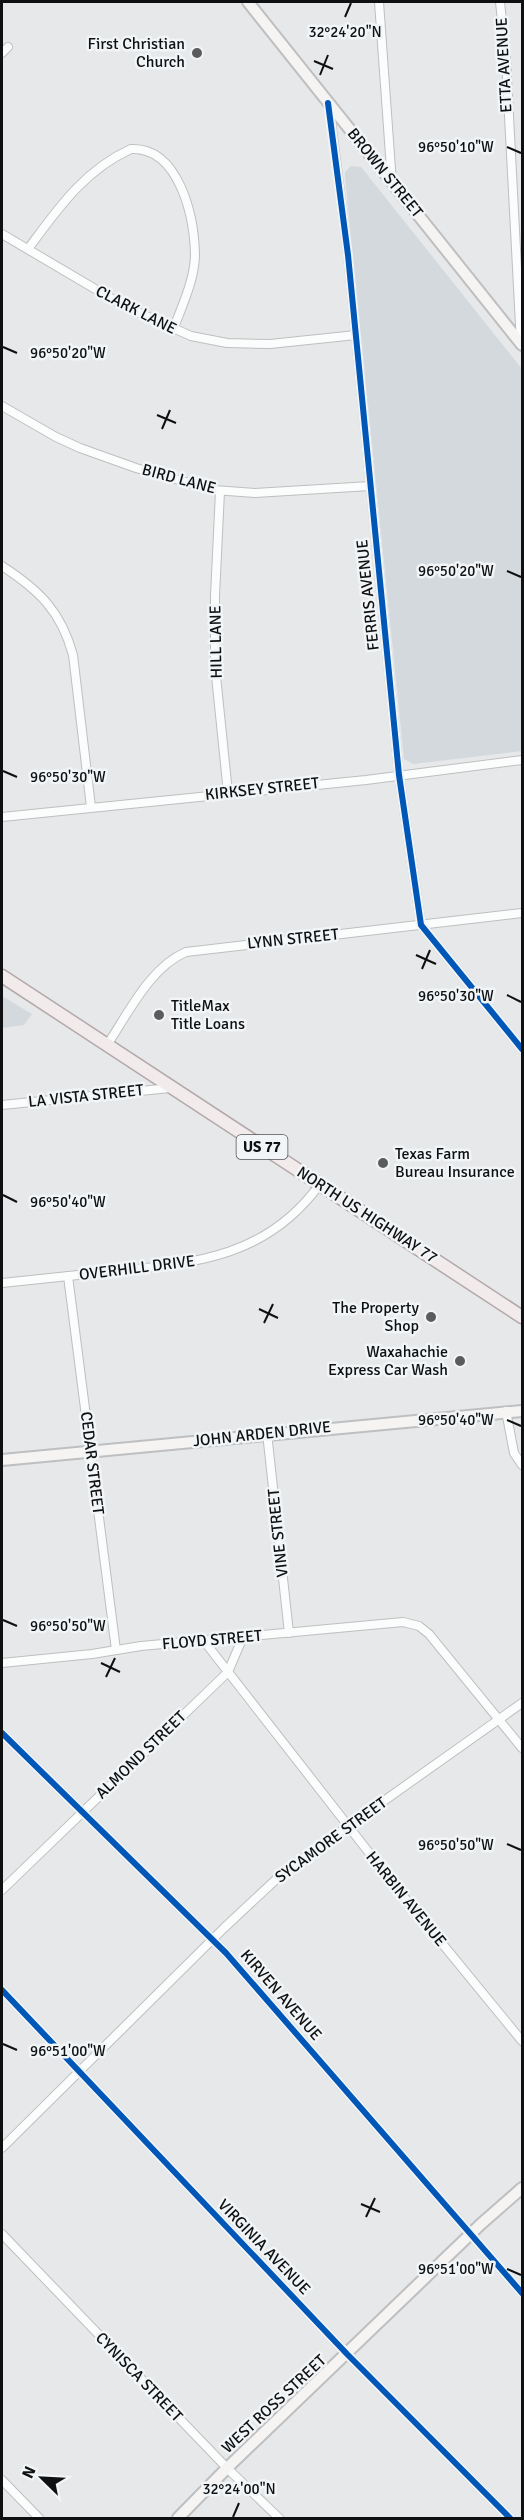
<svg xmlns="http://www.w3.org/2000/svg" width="524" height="2520" font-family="Signika,sans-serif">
	<rect width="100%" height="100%" fill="#e6e8e9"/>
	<g fill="#d4d9dd">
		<path d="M351,166L361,167L522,369V751L413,764L404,759L345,177V172Z"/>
		<path d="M2,996L32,1014L24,1025L2,1028Z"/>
	</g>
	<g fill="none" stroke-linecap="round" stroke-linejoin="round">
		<defs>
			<g id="street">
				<path d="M379,2L392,183"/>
				<path d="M500,2L506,59L521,344"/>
				<path d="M2,53L8,47"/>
				<path d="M329,105L348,255L399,775L421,925L522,1049"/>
				<path d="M2,234L124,306L191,336L227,343L270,344L356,335"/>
				<path d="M28,249C57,210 84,170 131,149C179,147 194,216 195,254C195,279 182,306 173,330"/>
				<path d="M2,406L56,437L80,448L136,468L214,490L255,493L370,486"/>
				<path d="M220,491L215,596V666L228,793"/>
				<path d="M2,566C39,590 61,611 73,655L91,807"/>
				<path d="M2,817L366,780L522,760"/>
				<path d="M107,1045C128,1014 150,967 186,952L522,913"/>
				<path d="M2,1105L170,1088"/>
				<path d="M68,1276L116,1650"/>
				<path d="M2,1283C40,1279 78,1275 116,1271C198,1263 268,1256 320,1184"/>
				<path d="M506,1411L514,1453L522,1465"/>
				<path d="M267,1433L289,1633"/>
				<path d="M204,1641L395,1886L522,2041"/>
				<path d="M2,1663L92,1654L141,1646L403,1622L419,1626L429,1634L522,1748"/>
				<path d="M2,1733L226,1953L522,2293"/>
				<path d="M2,1890L228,1672L243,1637"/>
				<path d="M2,1990L347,2354L510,2518"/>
				<path d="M2,2148L224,1928L285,1871L522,1703"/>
				<path d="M2,2234L227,2468L279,2518"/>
				<path d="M2,2480L39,2518"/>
			</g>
			<g id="secondary">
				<path d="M248,2L522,345"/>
				<path d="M2,1460L522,1411"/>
				<path d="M178,2518L227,2468L481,2224L522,2188"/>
			</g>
			<path id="primary" d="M2,976L522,1317"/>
		</defs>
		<use href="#street" stroke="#bebfc0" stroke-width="10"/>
		<use href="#secondary" stroke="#bebfc0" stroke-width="14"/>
		<use href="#primary" stroke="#b4a8aa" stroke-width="15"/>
		<use href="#street" stroke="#fbfcfc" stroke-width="8"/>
		<use href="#secondary" stroke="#f6f3f3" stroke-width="10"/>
		<use href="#primary" stroke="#f1ebec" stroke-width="12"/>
		<defs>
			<g id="cycleway">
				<path d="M328,103L348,255L399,775L421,925L522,1049"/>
				<path d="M2,1733L226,1953L522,2293"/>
				<path d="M2,1990L347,2354L510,2518"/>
			</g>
		</defs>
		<use href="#cycleway" stroke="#f2f5f7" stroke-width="10"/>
		<use href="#cycleway" stroke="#0057b8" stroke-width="6"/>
	</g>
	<path fill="none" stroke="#0f1011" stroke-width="2" d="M345,17L351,3M314,61L333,69M320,75L328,55M507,147L521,153M3,347L17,353M157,415L176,423M162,429L170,410M507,571L521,577M3,771L17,777M416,955L436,964M422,969L430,950M507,995L521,1002M3,1195L17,1202M259,1309L278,1318M264,1323L273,1304M507,1420L521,1426M3,1620L17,1626M101,1663L120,1672M106,1677L115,1658M507,1844L521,1850M3,2044L17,2050M361,2204L380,2212M366,2217L375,2198M507,2269L521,2275M233,2517L239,2503"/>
	<g fill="#5a5c5d" stroke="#f2f5f7" stroke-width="2">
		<circle cx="197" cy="53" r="6"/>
		<circle cx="159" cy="1015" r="6"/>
		<circle cx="383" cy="1163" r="6"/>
		<circle cx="431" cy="1317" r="6"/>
		<circle cx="460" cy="1361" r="6"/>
	</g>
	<g text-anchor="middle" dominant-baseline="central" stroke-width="5" stroke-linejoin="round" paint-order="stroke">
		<rect fill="#f2f5f7" stroke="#535556" stroke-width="1.5" x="236.5" y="1135" width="51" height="24" rx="4.5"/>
		<g font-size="15" font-weight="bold" fill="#0f1011">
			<text x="262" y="1147">US 77</text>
		</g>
		<g font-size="16" fill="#0f1011" stroke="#f2f5f7" text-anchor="end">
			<text x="185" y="44">First Christian<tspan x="185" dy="18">Church</tspan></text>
			<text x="171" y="1006" text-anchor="start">TitleMax<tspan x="171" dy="18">Title Loans</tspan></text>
			<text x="395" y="1154" text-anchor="start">Texas Farm<tspan x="395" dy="18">Bureau Insurance</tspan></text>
			<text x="419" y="1308">The Property<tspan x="419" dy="18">Shop</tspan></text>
			<text x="448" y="1352">Waxahachie<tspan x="448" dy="18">Express Car Wash</tspan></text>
		</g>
		<g font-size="16" fill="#0f1011" stroke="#f2f5f7">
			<text transform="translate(504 65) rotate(-93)">ETTA AVENUE</text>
			<text transform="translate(385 173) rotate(51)">BROWN STREET</text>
			<text transform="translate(136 310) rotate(27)">CLARK LANE</text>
			<text transform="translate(179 479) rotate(15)">BIRD LANE</text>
			<text transform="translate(368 595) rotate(-96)">FERRIS AVENUE</text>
			<text transform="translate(216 642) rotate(-91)">HILL LANE</text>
			<text transform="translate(262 789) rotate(-6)">KIRKSEY STREET</text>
			<text transform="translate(293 939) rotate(-6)">LYNN STREET</text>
			<text transform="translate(86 1096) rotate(-6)">LA VISTA STREET</text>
			<text transform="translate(367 1215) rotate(33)">NORTH US HIGHWAY 77</text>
			<text transform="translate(137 1268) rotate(-7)">OVERHILL DRIVE</text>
			<text transform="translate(262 1434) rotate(-6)">JOHN ARDEN DRIVE</text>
			<text transform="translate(92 1463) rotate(83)">CEDAR STREET</text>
			<text transform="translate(278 1533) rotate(-96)">VINE STREET</text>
			<text transform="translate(212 1640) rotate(-5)">FLOYD STREET</text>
			<text transform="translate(141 1755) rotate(-44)">ALMOND STREET</text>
			<text transform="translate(331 1840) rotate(-36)">SYCAMORE STREET</text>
			<text transform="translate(406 1899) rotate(51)">HARBIN AVENUE</text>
			<text transform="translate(281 1995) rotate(49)">KIRVEN AVENUE</text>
			<text transform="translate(264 2247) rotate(46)">VIRGINIA AVENUE</text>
			<text transform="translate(139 2377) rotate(46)">CYNISCA STREET</text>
			<text transform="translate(274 2404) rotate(-43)">WEST ROSS STREET</text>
		</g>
	</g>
	<g font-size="15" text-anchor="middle" fill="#0f1011" stroke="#f2f5f7" stroke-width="5" stroke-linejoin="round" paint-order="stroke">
		<text x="345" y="37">32°24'20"N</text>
		<text x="456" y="152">96°50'10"W</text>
		<text x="68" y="358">96°50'20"W</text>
		<text x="456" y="576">96°50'20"W</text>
		<text x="68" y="782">96°50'30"W</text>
		<text x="456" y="1001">96°50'30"W</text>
		<text x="68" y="1207">96°50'40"W</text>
		<text x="456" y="1425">96°50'40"W</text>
		<text x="68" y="1631">96°50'50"W</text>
		<text x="456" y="1850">96°50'50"W</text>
		<text x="68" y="2056">96°51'00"W</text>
		<text x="456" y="2274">96°51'00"W</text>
		<text x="239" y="2494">32°24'00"N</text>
	</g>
	<rect width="524" height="2520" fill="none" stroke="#0f1011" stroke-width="6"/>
	<g transform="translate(42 2478) rotate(294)" stroke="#f2f5f7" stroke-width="4.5" paint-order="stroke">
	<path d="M0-4.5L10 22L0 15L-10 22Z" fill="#0f1011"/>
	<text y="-9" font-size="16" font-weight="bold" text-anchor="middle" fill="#0f1011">N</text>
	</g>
</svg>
